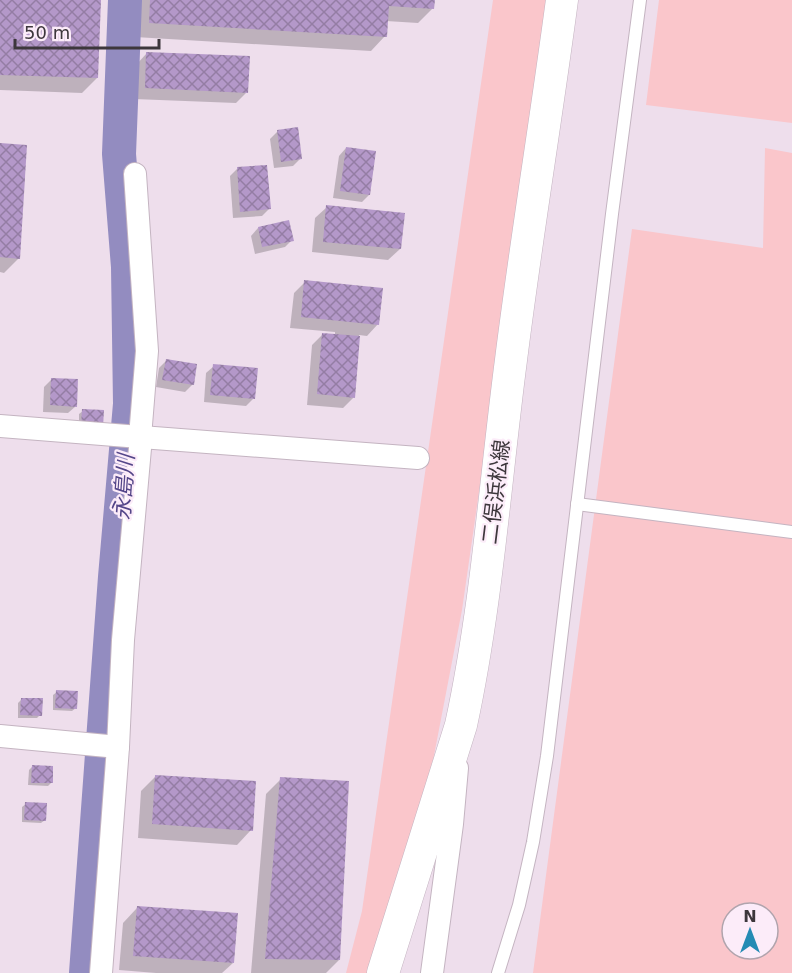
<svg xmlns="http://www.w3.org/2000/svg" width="792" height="973" font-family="'DejaVu Sans','Noto Sans JP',sans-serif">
	<defs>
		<pattern id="building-cross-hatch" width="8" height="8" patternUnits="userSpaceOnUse" patternTransform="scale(1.5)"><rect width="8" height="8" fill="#b498c9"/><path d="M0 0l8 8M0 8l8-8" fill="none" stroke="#947da4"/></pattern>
	</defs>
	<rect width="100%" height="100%" fill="#eedeec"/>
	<g fill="#fac6cb" fill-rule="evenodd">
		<path d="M493,0H553L505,311L462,610L431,771L371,973H346L362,911Z"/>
		<path d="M659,0H792V123L646,105Z"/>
		<path d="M765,148L792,153V973H533L632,229L763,248ZM732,913H768V949H732Z"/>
	</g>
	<g fill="#0003">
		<path d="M0,0H99L97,78L82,93L0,90Z"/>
		<path d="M137,0H433V8L418,23L386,21L385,36L371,51L135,37Z"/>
		<path d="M147,53L247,92L236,103L134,99L136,65Z"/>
		<path d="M278,131L301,158L293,166L274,168L270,139Z"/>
		<path d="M0,145L19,258L4,273L0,272Z"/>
		<path d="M346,148L369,195L362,202L333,198L339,156Z"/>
		<path d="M237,169L269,209L262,216L233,218L230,176Z"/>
		<path d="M327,207L400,249L388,260L312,252L315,218Z"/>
		<path d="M258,228L292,240L285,247L255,254L251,236Z"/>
		<path d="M305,282L378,324L367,336L359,335L354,397L343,408L307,405L312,345L323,334L335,335V332L290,328L294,293Z"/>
		<path d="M166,361L193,384L185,392L156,387L159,368Z"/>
		<path d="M214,366L254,398L246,406L204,402L206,373Z"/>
		<path d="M51,380L76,406L68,413L43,412L44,387Z"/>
		<path d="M83,411H102L79,429V414Z"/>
		<path d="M57,692L76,708L72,711L53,710V695Z"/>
		<path d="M22,699L40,715L37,718H18V703Z"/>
		<path d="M32,767L51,783L48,786L28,785L29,770Z"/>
		<path d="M156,776L251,830L237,845L138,838L141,791Z"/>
		<path d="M281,779L339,960L326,973H251L266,794Z"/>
		<path d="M26,804L45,820L41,823L22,822V807Z"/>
		<path d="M137,908L233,963L222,973H156L119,970L123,923Z"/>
	</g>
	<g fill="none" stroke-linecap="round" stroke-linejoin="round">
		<path stroke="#938cc0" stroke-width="34" d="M86,973L115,577L130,404L128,267L119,154L125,0"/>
	</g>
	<g fill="url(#building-cross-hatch)">
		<path d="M0,0H101L98,78L0,75Z"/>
		<path d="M150,0H435L434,9L389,6L387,37L149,23Z"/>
		<path d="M146,52L250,56L248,93L145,88Z"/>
		<path d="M298,127L302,159L281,162L277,130Z"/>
		<path d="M0,143L27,145L20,259L0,257Z"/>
		<path d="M346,147L376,151L370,195L340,191Z"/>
		<path d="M267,165L271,209L240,212L237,167Z"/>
		<path d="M326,205L405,213L401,249L323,242Z"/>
		<path d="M289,220L294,241L262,247L258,227Z"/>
		<path d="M304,280L383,288L379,325L301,317Z"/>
		<path d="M322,333L360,336L355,398L317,394Z"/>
		<path d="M166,359L197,364L194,385L162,380Z"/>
		<path d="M213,364L258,368L255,399L210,395Z"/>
		<path d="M51,378L78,379L77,407L50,405Z"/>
		<path d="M82,409L104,410L103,427L81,426Z"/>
		<path d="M56,690L78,691L77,709L55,708Z"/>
		<path d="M21,698H43L42,716L20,715Z"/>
		<path d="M32,765L53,766V783H31Z"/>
		<path d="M155,775L256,781L253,831L152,824Z"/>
		<path d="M280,777L349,781L340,960L265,959Z"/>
		<path d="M25,802L47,803L46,821L24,820Z"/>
		<path d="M137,906L238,913L234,963L133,956Z"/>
	</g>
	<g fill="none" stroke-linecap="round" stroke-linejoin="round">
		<defs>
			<g id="service">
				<path d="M577,504L792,532"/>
				<path d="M498,973L519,905L533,842L547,756L612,214L640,0"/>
			</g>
			<g id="minor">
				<path d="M0,426L140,437"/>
				<path d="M141,437L418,458"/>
				<path d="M0,736L118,747"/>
				<path d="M101,973L118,747L123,640L141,437H140L147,351L135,174"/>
				<path d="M432,973L452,824L457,768"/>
			</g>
			<path id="secondary" d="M383,973L461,725C487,605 495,482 511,360C526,240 546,120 562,0"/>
		</defs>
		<use href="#service" stroke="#c4b4c1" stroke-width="14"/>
		<use href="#minor" stroke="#c4b4c1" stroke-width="24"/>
		<use href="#secondary" stroke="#c4b4c1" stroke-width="33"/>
		<use href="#service" stroke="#fff" stroke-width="12"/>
		<use href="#minor" stroke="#fff" stroke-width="22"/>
		<use href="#secondary" stroke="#fff" stroke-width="32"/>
	</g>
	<g text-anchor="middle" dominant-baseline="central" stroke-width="4.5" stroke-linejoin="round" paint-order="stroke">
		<g font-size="21" fill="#3d373c" stroke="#fcecf9">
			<text transform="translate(496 492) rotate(-83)">二俣浜松線</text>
		</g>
		<g font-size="22" font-style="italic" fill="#544689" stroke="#fcecf9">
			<text transform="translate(124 487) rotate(-86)">永島川</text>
		</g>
	</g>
	<g transform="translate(750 931)"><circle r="28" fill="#fcecf9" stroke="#b0a4ad" stroke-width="1.5"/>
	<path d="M0-4.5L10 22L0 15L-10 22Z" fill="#258bb4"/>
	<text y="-9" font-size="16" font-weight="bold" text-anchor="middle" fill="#3d373c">N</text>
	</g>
	<path d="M15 39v9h144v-9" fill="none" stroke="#3d373c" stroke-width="3"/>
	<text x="24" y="39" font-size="18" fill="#3d373c" stroke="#fcecf9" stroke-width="4.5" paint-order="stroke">50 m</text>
</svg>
